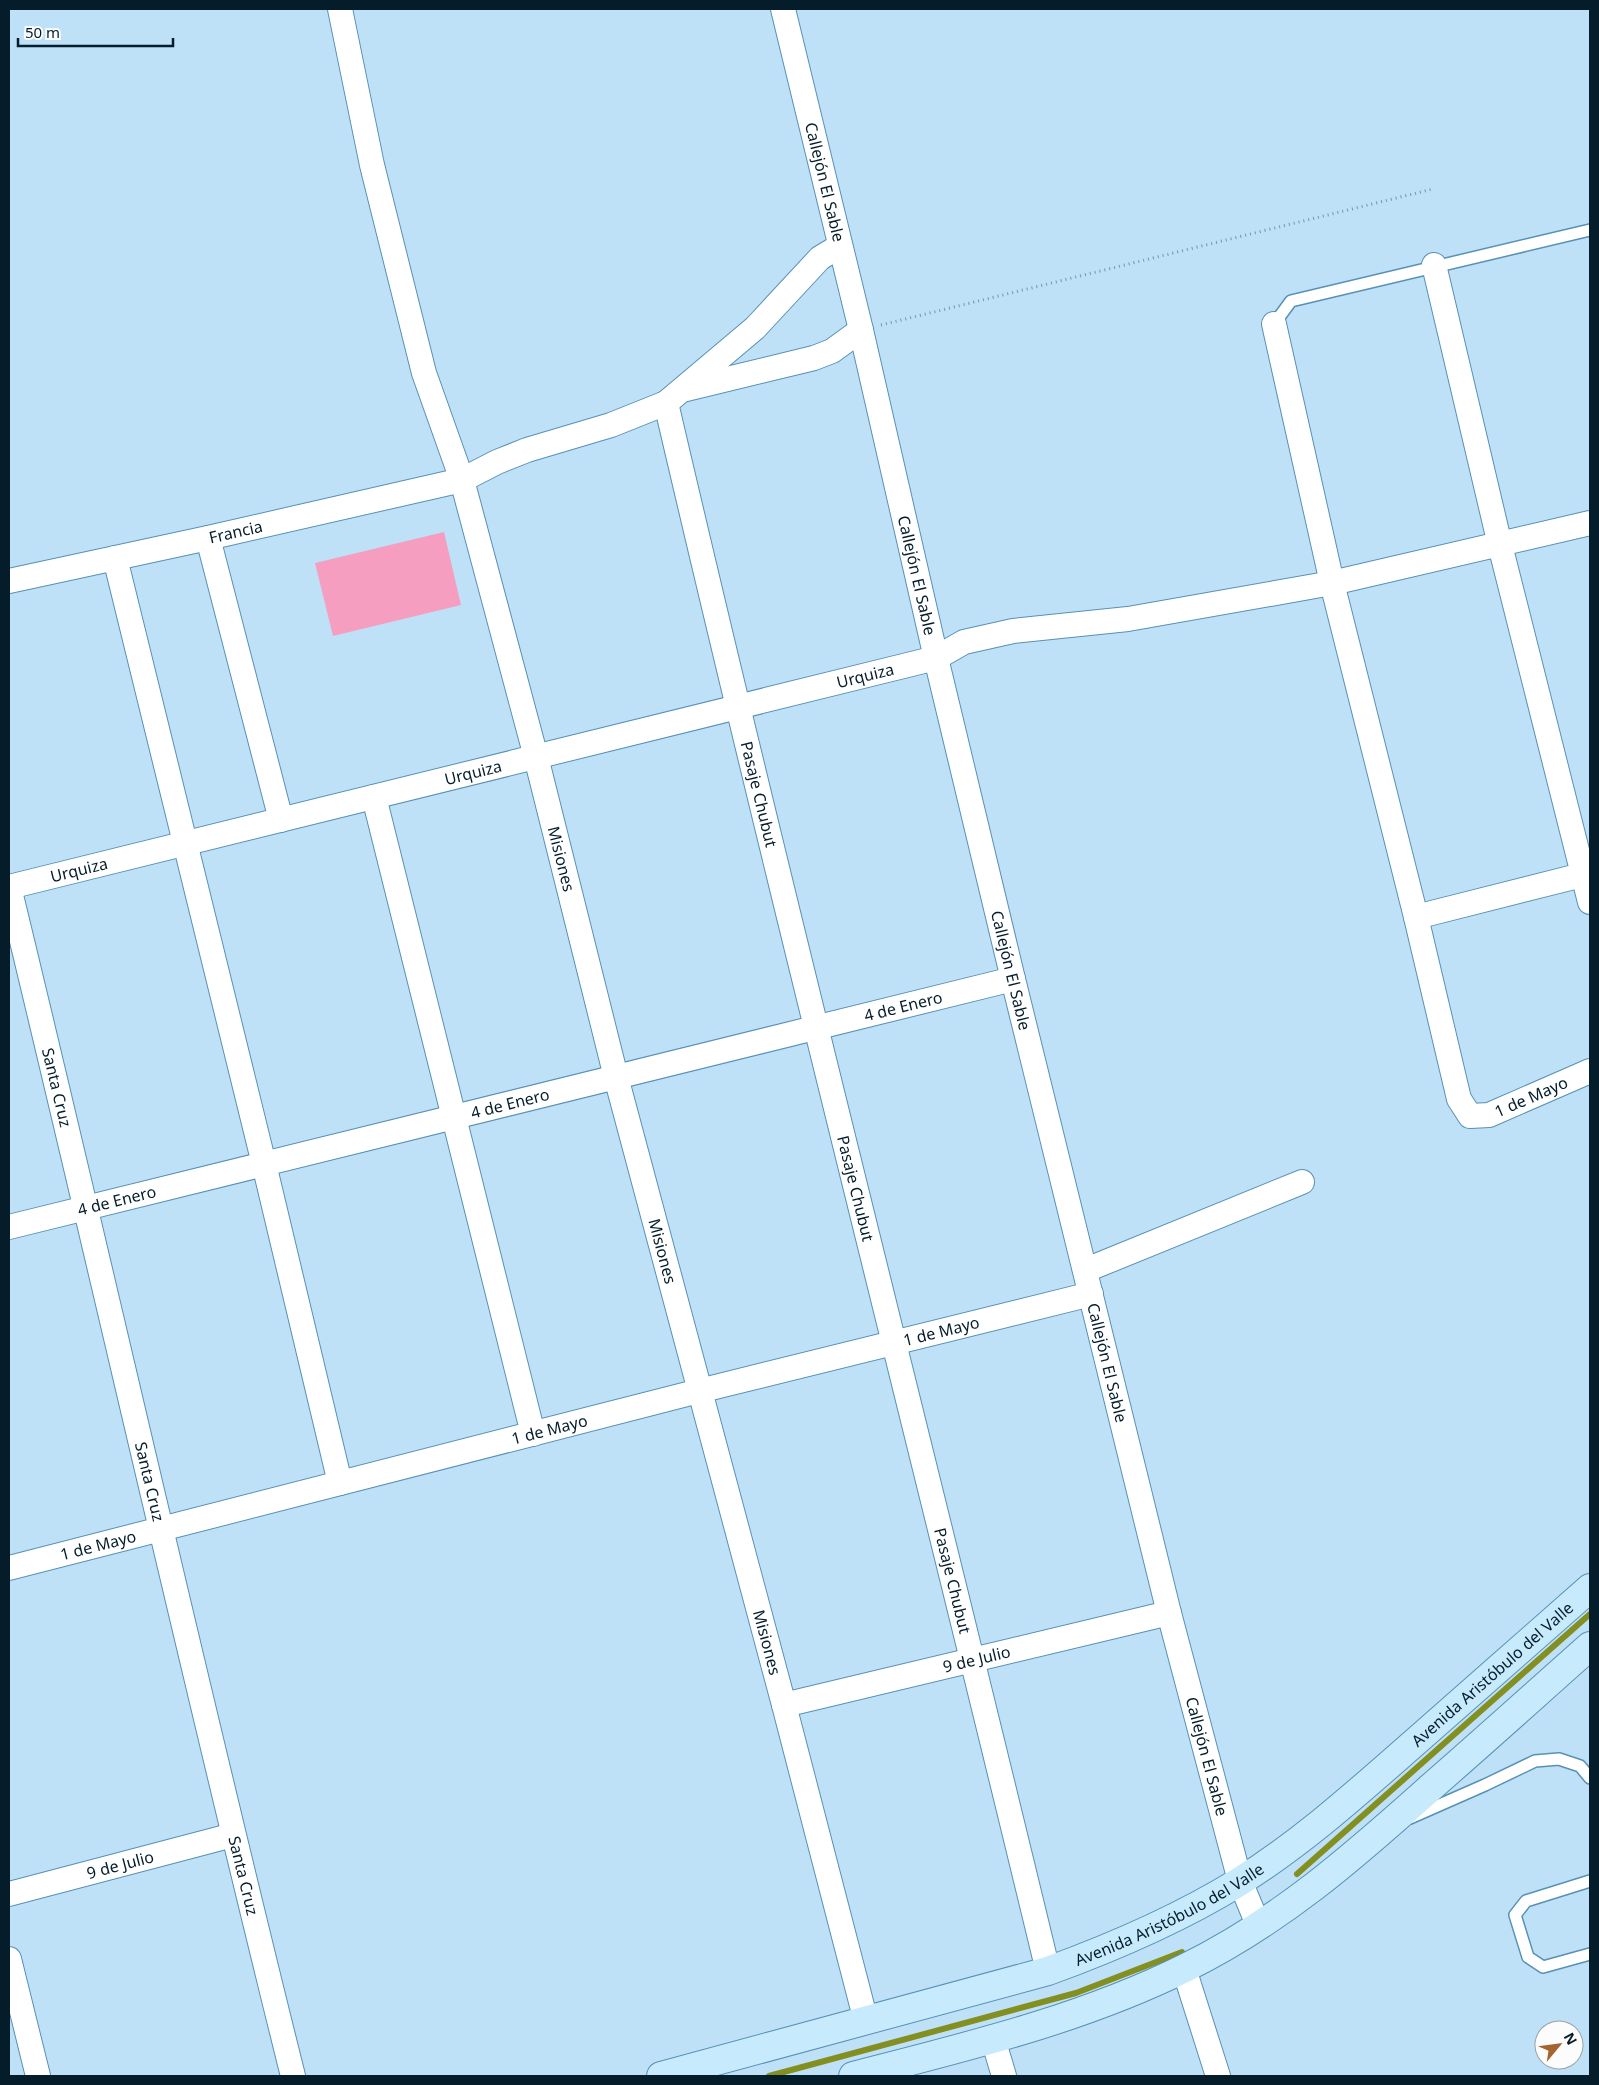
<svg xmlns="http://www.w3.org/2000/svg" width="1599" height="2085" font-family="'Noto Sans',sans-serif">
	<rect width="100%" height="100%" fill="#bee1f8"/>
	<path fill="#f69ebf" d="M444,532L461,605L333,636L315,563Z"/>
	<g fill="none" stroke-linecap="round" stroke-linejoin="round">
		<g stroke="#838f21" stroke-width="6">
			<path d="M1297,1874L1590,1614"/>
			<path d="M769,2076L1076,1993L1182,1952"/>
		</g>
		<defs>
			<g id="service">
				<path d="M1274,324L1291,301L1590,230"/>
				<path d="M1410,1818L1485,1785L1535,1761L1559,1759L1580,1766L1590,1778"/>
				<path d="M1590,1881L1526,1901L1515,1915L1528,1957L1543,1967L1590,1954"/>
			</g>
			<g id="minor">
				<path id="s1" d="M340,9L372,165L424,373L462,480L536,757L616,1077L784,1705L866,2021"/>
				<path id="s2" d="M783,9L861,330L936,658L1013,979L1169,1613L1240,1881L1259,1927"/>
				<path d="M1434,265L1500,545L1590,902"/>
				<path id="s3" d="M1274,324L1332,583L1416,917L1459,1099L1470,1116L1489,1115L1590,1071"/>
				<path d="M686,389L814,358L832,351L861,330"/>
				<path id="s4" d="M666,403C788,927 922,1448 1048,1971"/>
				<path d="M208,538L281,820"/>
				<path d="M115,558L264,1164L340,1483"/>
				<path id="s5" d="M9,581L208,538L462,480L497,462L527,450L611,425L666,403L755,328L820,258L840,246"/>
				<path d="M374,797L533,1434"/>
				<path id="s6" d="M9,887L936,658L964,642L1013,631L1128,619L1332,583L1590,523"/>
				<path id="s7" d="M9,887C105,1283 194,1681 293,2076"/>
				<path d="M1416,917L1590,873"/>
				<path id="s8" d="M9,1227L1013,979"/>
				<path d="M1086,1270L1302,1182"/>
				<path id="s9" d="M9,1568L699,1391L1091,1294"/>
				<path id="s10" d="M784,1705L1169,1613"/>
				<path id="s11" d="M9,1894L233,1835"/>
				<path d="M9,1959L38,2076"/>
				<path d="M1184,1969L1218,2076"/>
				<path d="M993,2039L1004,2076"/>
			</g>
			<g id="secondary">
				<path id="s12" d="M661,2076L1048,1971C1114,1947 1179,1919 1239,1882C1303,1842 1358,1792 1414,1743C1473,1691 1531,1640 1590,1588"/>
				<path d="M853,2076C965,2047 1080,2020 1185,1968C1279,1922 1353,1857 1430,1788C1484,1741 1537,1693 1590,1646"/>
			</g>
		</defs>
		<use href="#service" stroke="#5791b4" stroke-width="14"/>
		<use href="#minor" stroke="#5791b4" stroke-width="26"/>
		<use href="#secondary" stroke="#5791b4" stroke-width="30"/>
		<path stroke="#7695a8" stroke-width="3" stroke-dasharray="1 4" stroke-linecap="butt" d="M881,325L1433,189"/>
		<use href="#service" stroke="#fff" stroke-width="11"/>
		<use href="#minor" stroke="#fff" stroke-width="24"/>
		<use href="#secondary" stroke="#c7eafd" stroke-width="28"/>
	</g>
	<g text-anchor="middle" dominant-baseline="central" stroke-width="4.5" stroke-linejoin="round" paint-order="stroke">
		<g font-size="16" fill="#051d2a" stroke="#fcfcfc">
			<text stroke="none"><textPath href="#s2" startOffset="178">Callejón El Sable</textPath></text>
			<text stroke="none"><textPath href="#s5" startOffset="232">Francia</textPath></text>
			<text stroke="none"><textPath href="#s2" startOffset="582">Callejón El Sable</textPath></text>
			<text stroke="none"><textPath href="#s6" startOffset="882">Urquiza</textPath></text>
			<text stroke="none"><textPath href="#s6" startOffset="478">Urquiza</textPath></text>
			<text stroke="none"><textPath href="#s4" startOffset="402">Pasaje Chubut</textPath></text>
			<text stroke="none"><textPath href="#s1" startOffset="879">Misiones</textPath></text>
			<text stroke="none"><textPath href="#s6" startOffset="72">Urquiza</textPath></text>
			<text stroke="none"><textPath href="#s2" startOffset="988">Callejón El Sable</textPath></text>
			<text stroke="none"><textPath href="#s8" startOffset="921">4 de Enero</textPath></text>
			<text stroke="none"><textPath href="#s7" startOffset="206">Santa Cruz</textPath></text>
			<text stroke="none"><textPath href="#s3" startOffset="882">1 de Mayo</textPath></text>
			<text stroke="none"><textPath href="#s8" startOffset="516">4 de Enero</textPath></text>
			<text stroke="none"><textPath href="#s4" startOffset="808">Pasaje Chubut</textPath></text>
			<text stroke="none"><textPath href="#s8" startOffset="111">4 de Enero</textPath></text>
			<text stroke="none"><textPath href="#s1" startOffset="1284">Misiones</textPath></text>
			<text stroke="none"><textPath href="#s9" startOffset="962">1 de Mayo</textPath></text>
			<text stroke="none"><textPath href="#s2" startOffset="1392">Callejón El Sable</textPath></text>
			<text stroke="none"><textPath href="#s9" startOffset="558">1 de Mayo</textPath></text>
			<text stroke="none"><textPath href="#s7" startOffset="611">Santa Cruz</textPath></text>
			<text stroke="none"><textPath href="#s9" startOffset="92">1 de Mayo</textPath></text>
			<text stroke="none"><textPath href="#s4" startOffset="1212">Pasaje Chubut</textPath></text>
			<text stroke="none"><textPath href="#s1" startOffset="1689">Misiones</textPath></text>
			<text stroke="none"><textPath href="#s10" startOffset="198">9 de Julio</textPath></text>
			<text stroke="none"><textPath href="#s12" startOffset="940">Avenida Aristóbulo del Valle</textPath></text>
			<text stroke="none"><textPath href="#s2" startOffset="1798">Callejón El Sable</textPath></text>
			<text stroke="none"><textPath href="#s11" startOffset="115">9 de Julio</textPath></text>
			<text stroke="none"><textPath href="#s7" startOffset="1016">Santa Cruz</textPath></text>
			<text stroke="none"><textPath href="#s12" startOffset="535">Avenida Aristóbulo del Valle</textPath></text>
		</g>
	</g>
	<rect width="1599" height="2085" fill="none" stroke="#051d2a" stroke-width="20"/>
	<g transform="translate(1559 2045) rotate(61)"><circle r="24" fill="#fcfcfc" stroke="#99a3a8"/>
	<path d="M0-4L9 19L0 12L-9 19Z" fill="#a5632f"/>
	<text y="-8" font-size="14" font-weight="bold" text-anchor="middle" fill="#051d2a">N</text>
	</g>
	<path d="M18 38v8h155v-8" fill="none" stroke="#051d2a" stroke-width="2.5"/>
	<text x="25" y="38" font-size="15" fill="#051d2a" stroke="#fcfcfc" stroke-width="4" paint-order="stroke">50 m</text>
</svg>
